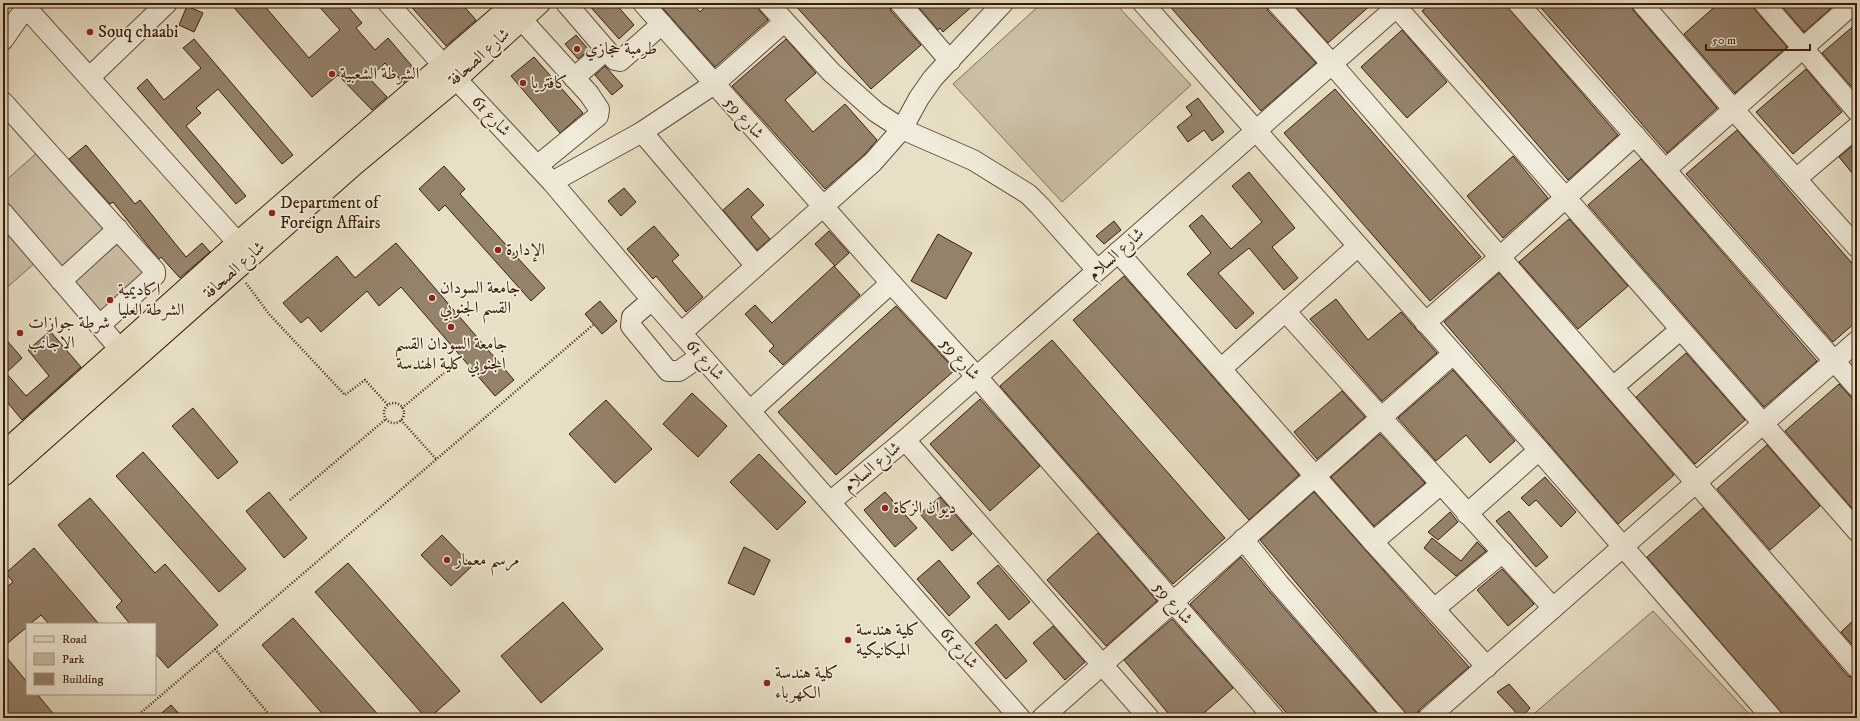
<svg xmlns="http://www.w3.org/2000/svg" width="1860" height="721" font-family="'IM FELL DW Pica',Amiri,serif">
	<rect width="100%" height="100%" fill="#e8e0c6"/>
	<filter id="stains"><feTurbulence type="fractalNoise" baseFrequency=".005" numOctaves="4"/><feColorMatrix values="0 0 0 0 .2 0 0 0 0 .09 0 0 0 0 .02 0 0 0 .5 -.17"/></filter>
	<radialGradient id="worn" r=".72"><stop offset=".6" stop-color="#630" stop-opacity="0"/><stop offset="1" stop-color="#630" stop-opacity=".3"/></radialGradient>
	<g fill="#cbbfa6" stroke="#836e58">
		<path d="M1042,3H1115L1191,85L1062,202L953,84Z"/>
		<path d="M41,149L111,228L64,270L3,202V183Z"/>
		<path d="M3,225L36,262L3,291Z"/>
		<path d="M122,240L152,273L104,315L74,282Z"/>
		<path d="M1653,611L1753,718H1529Z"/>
	</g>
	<g fill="#95826b" stroke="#3b1c09">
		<path d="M230,3H262L309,58L340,30L316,3H345L362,23L356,28L375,50L388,38L417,72L403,83L385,63L369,78L387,97L372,110L338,75L312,97Z"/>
		<path d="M408,3H461L476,20L446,46Z"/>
		<path d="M587,3H615L634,25L619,39Z"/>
		<path d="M658,3H692L700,12L709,3H757L759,10L768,20L715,67Z"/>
		<path d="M793,3H889L891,11L921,45L871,89Z"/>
		<path d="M915,3H976L943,32L940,28L938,30Z"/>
		<path d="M1167,3H1266L1268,11L1316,63L1261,111Z"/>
		<path d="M1292,3H1373L1328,43Z"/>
		<path d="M1431,3H1504L1618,135L1568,180L1422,11Z"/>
		<path d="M1537,3H1631L1633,10L1717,108L1667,153Z"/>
		<path d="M1719,3H1753L1755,10L1787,47L1735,93L1684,34Z"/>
		<path d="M1779,3H1837L1804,32Z"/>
		<path d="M187,6L203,13L194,32L179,25Z"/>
		<path d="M1857,23V93L1822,53Z"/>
		<path d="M1402,30L1447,82L1407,118L1361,67Z"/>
		<path d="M576,35L589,50L578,59L565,44Z"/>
		<path d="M194,39L293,155L282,164L218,89L196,108L201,113L186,126L246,196L236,204L137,88L147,79L164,100L201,68L183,48Z"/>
		<path d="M786,39L816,73L785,100L813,132L845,104L877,140L865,154L825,189L732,86Z"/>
		<path d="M534,57L583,113L560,133L511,76Z"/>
		<path d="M605,66L623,86L612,95L595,75Z"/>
		<path d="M1806,69L1842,112L1793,154L1756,112Z"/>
		<path d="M1335,89L1481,257L1430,301L1284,133Z"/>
		<path d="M1198,98L1224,132L1212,141L1204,130L1188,142L1177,127L1192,115L1186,107Z"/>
		<path d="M1737,130L1857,269V321L1833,342L1686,174Z"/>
		<path d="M1857,142V179L1839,157Z"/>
		<path d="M86,145L135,204L140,200L186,257L202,243L210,252L180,278L161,257L159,259L153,252L113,202L110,204L69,159Z"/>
		<path d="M1513,156L1548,198L1503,238L1467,196Z"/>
		<path d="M1641,159L1817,361L1764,407L1588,205Z"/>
		<path d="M444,166L465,189L460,194L545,288L531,301L445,205L439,211L419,189Z"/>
		<path d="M1249,172L1295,228L1272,247L1298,278L1284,290L1249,248L1218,273L1254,313L1236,329L1187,274L1211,253L1189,226L1202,215L1231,249L1262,222L1232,186Z"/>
		<path d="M624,188L636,202L621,216L608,201Z"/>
		<path d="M748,188L764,205L751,217L770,239L757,250L723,210Z"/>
		<path d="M1569,219L1628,286L1578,329L1519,262Z"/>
		<path d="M1114,221L1121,230L1104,244L1096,236Z"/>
		<path d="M654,226L679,255L672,261L703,297L686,312L656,276L653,279L627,249Z"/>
		<path d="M829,231L849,253L835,266L815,244Z"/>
		<path d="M938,234L972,253L946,299L911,281Z"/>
		<path d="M396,243L514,380L495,396L401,287L379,306L367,291L321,332L308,317L301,323L283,303L337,256L355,278Z"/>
		<path d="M834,266L860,295L783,365L769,351L774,346L745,314L755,305L772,323Z"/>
		<path d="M1499,273L1674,475L1618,524L1444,322Z"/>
		<path d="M1124,276L1299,475L1249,520L1073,320Z"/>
		<path d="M1336,299L1368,340L1401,312L1437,353L1382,401L1310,319Z"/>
		<path d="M600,301L617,321L602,334L585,314Z"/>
		<path d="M896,306L955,370L836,475L778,412Z"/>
		<path d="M50,331L81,367L22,420L3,397V336L22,358L6,373L26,396L49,376L28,350Z"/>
		<path d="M1052,340L1225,538L1173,584L1000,386Z"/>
		<path d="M1686,353L1745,420L1695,464L1636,397Z"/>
		<path d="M1453,370L1515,441L1490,463L1466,435L1436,461L1398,418Z"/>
		<path d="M1839,384L1857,404V514L1785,431Z"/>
		<path d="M1342,391L1365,417L1317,459L1294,432Z"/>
		<path d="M692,393L727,426L698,457L663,424Z"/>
		<path d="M980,399L1040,466L990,511L930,444Z"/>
		<path d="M606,400L652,449L615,483L569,434Z"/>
		<path d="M193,408L238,462L218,479L172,426Z"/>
		<path d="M1380,434L1425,483L1374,526L1331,477Z"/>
		<path d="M1767,445L1820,506L1770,550L1717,489Z"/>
		<path d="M143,452L246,569L219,592L116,476Z"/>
		<path d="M759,454L806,502L777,530L730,482Z"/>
		<path d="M1545,477L1576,512L1561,527L1536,500L1529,506L1521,498Z"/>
		<path d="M269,492L307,538L284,558L246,511Z"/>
		<path d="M885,492L917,528L895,547L864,510Z"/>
		<path d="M1314,492L1469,667L1420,709L1414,718H1410L1260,540Z"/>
		<path d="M940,497L972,534L952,551L920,514Z"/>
		<path d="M90,498L155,573L165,564L218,625L168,668L155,653V624H130L116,607L122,601L58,525Z"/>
		<path d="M1703,508L1848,676L1857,679V718H1786L1647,557Z"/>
		<path d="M1509,511L1548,557L1536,567L1496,521Z"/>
		<path d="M1450,512L1458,522L1438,540L1428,532Z"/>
		<path d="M1098,533L1157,601L1106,646L1047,580Z"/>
		<path d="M442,535L472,566L451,586L421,555Z"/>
		<path d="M1432,538L1461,561L1477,542L1486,551L1456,576L1424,548Z"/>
		<path d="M744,547L770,560L754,595L728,583Z"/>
		<path d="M34,548L99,624H49L41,615L30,624H27V627L3,647V590L13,582L6,573Z"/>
		<path d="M1241,557L1270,592L1381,718H1291L1190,604Z"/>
		<path d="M939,560L970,597L949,616L917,579Z"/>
		<path d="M348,563L460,691L429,718H426L315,592Z"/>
		<path d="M998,565L1030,602L1009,620L977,583Z"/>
		<path d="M1502,569L1534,604L1508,626L1477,590Z"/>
		<path d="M563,602L603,649L541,703L501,656Z"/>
		<path d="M1857,617V650L1841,632Z"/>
		<path d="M293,618L381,718H326L262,645Z"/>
		<path d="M1172,619L1233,688L1198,718H1172L1124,660Z"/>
		<path d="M996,624L1027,661L1006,679L975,643Z"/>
		<path d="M1053,626L1085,662L1065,680L1033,643Z"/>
		<path d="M3,653L27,682V694H37L57,718H12L3,708Z"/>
		<path d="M1509,684L1530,708L1521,718L1497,692Z"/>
		<path d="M171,705L183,718H156Z"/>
	</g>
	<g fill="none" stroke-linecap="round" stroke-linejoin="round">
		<defs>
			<g id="minor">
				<path d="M22,3L238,243"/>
				<path d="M388,3L444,66L552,182L652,300L1020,718"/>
				<path d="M566,3L615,60L620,61L662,24"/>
				<path d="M643,3L891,283L977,377L1274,718"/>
				<path d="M768,3L831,72L876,112L902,129L973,160L1028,194L1040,206L1097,270"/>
				<path d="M900,3L950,61"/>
				<path d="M1143,3L1539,450L1772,718"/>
				<path d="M1277,3L1332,64L1857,668"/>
				<path d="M1393,3L1565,197L1857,531"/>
				<path d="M1518,3L1857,387"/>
				<path d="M1642,3L1733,109L1857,247"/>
				<path d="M1764,3L1857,111"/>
				<path d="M521,19L589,94L599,109L598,116L537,166"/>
				<path d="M3,40L26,7"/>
				<path d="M90,77L167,3"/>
				<path d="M574,78L606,50"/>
				<path d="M3,102L155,271V275L100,325"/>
				<path d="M642,132L756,266"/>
				<path d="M1665,170L1854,3"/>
				<path d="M1796,179L1857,127"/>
				<path d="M552,182L642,132L714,84L784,22"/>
				<path d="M3,213L131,362"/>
				<path d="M1118,252L1373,542L1487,667"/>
				<path d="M61,281L118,229"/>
				<path d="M652,300L632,317L631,326L668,371H679L701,356"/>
				<path d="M1286,312L1553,608"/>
				<path d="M1425,323L1500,257L1635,135"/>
				<path d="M681,333L873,162L902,129L919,98L933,78L1003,3"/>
				<path d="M1222,368L1358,246"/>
				<path d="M1613,387L1680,330"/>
				<path d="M750,411L891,283"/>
				<path d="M905,440L1149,718"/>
				<path d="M830,502L905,440L1401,3"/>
				<path d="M1467,514L1539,450"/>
				<path d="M1243,539L1279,584L1396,718"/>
				<path d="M1373,542L1441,484"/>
				<path d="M1434,609L1503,552"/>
				<path d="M1042,718L1453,354"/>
				<path d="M1428,718L1857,341"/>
			</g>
			<g id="major">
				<path d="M3,454L238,243L515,3"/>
				<path d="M3,475L353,165L449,85L539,3"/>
			</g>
		</defs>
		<use href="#minor" stroke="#664d38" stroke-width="22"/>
		<use href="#major" stroke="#3b1c09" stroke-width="24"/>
		<g stroke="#3b1c09" stroke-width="2.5" stroke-dasharray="1 2" stroke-linecap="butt">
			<path d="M246,283L269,314L345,395L365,380L388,405"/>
			<circle cx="394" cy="413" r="10"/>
			<path d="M402,408L444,373"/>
			<path d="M401,420L436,459"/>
			<path d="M290,500L386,419"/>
			<path d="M215,649L272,718"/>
			<path d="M137,716L593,325"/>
		</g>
		<use href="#minor" stroke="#f0ebda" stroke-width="20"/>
		<use href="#major" stroke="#e8e0c6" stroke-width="22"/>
	</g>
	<g fill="#8f2418" stroke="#f0ebda" stroke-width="1.5">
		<circle cx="90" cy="32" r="4"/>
		<circle cx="577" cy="49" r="4"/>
		<circle cx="332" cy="74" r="4"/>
		<circle cx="523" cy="83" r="4"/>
		<circle cx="272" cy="213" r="4"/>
		<circle cx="498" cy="250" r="4"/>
		<circle cx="432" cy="298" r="4"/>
		<circle cx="110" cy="300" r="4"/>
		<circle cx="451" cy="327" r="4"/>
		<circle cx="20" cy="333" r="4"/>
		<circle cx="885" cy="508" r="4"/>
		<circle cx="447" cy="560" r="4"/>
		<circle cx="848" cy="640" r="4"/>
		<circle cx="767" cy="683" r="4"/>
	</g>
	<g text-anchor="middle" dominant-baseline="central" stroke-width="3.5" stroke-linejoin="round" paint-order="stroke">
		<g font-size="17" fill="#3b1c09" stroke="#f0ebda" text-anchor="start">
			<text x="98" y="32">Souq chaabi</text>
			<text x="585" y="49">طرمبة حجازي</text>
			<text x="340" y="74">الشرطة الشعبية</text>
			<text x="531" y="83">كافتريا</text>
			<text x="280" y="203">Department of<tspan x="280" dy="20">Foreign Affairs</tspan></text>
			<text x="506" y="250">الإدارة</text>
			<text x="440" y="288">جامعة السودان<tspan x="440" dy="20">القسم الجنوبي</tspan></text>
			<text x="118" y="290">اكاديمية<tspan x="118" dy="20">الشرطة العليا</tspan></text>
			<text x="28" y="323">شرطة جوازات<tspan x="28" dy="20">الاجانب</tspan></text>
			<text x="451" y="344" text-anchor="middle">جامعة السودان القسم<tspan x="451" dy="20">الجنوبي كلية الهندسة</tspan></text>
			<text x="893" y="508">ديوان الزكاة</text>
			<text x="455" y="560">مرسم معمار</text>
			<text x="856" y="630">كلية هندسة<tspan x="856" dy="20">الميكانيكية</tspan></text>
			<text x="775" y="673">كلية هندسة<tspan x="775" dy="20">الكهرباء</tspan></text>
		</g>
		<g font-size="17" fill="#3b1c09" stroke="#f0ebda">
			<text transform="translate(479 57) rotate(-42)">شارع الصحافة</text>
			<text transform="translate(491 116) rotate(47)">شارع 61</text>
			<text transform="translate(744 118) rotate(48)">شارع 59</text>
			<text transform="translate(1116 254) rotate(-42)">شارع السلام</text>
			<text transform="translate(234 270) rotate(-42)">شارع الصحافة</text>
			<text transform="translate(960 359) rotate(48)">شارع 59</text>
			<text transform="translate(705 360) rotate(48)">شارع 61</text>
			<text transform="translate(872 467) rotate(-40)">شارع السلام</text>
			<text transform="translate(1173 603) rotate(49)">شارع 59</text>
			<text transform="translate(959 648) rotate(49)">شارع 61</text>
		</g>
	</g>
	<rect width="1860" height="721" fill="none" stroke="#e8e0c6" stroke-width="16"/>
	<rect x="4" y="4" width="1852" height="713" fill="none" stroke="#3b1c09" stroke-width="2"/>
	<rect x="8" y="8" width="1844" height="705" fill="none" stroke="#3b1c09"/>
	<rect x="26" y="623" width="130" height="72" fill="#f0ebda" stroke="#a89886"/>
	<rect x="34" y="636" width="20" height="6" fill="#e8e0c6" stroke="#a89886"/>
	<text x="62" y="643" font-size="12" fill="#3b1c09">Road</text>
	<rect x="34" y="653" width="20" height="12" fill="#cbbfa6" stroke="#a89886"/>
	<text x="62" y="663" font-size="12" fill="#3b1c09">Park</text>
	<rect x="34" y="673" width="20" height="12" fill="#95826b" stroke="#a89886"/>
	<text x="62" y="683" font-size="12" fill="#3b1c09">Building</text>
	<path d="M1706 44v6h104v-6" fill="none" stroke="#3b1c09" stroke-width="2"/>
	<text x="1712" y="44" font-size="12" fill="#3b1c09" stroke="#f0ebda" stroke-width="3" paint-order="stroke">50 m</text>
	<rect width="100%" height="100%" filter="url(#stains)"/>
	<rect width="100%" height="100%" fill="url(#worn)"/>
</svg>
